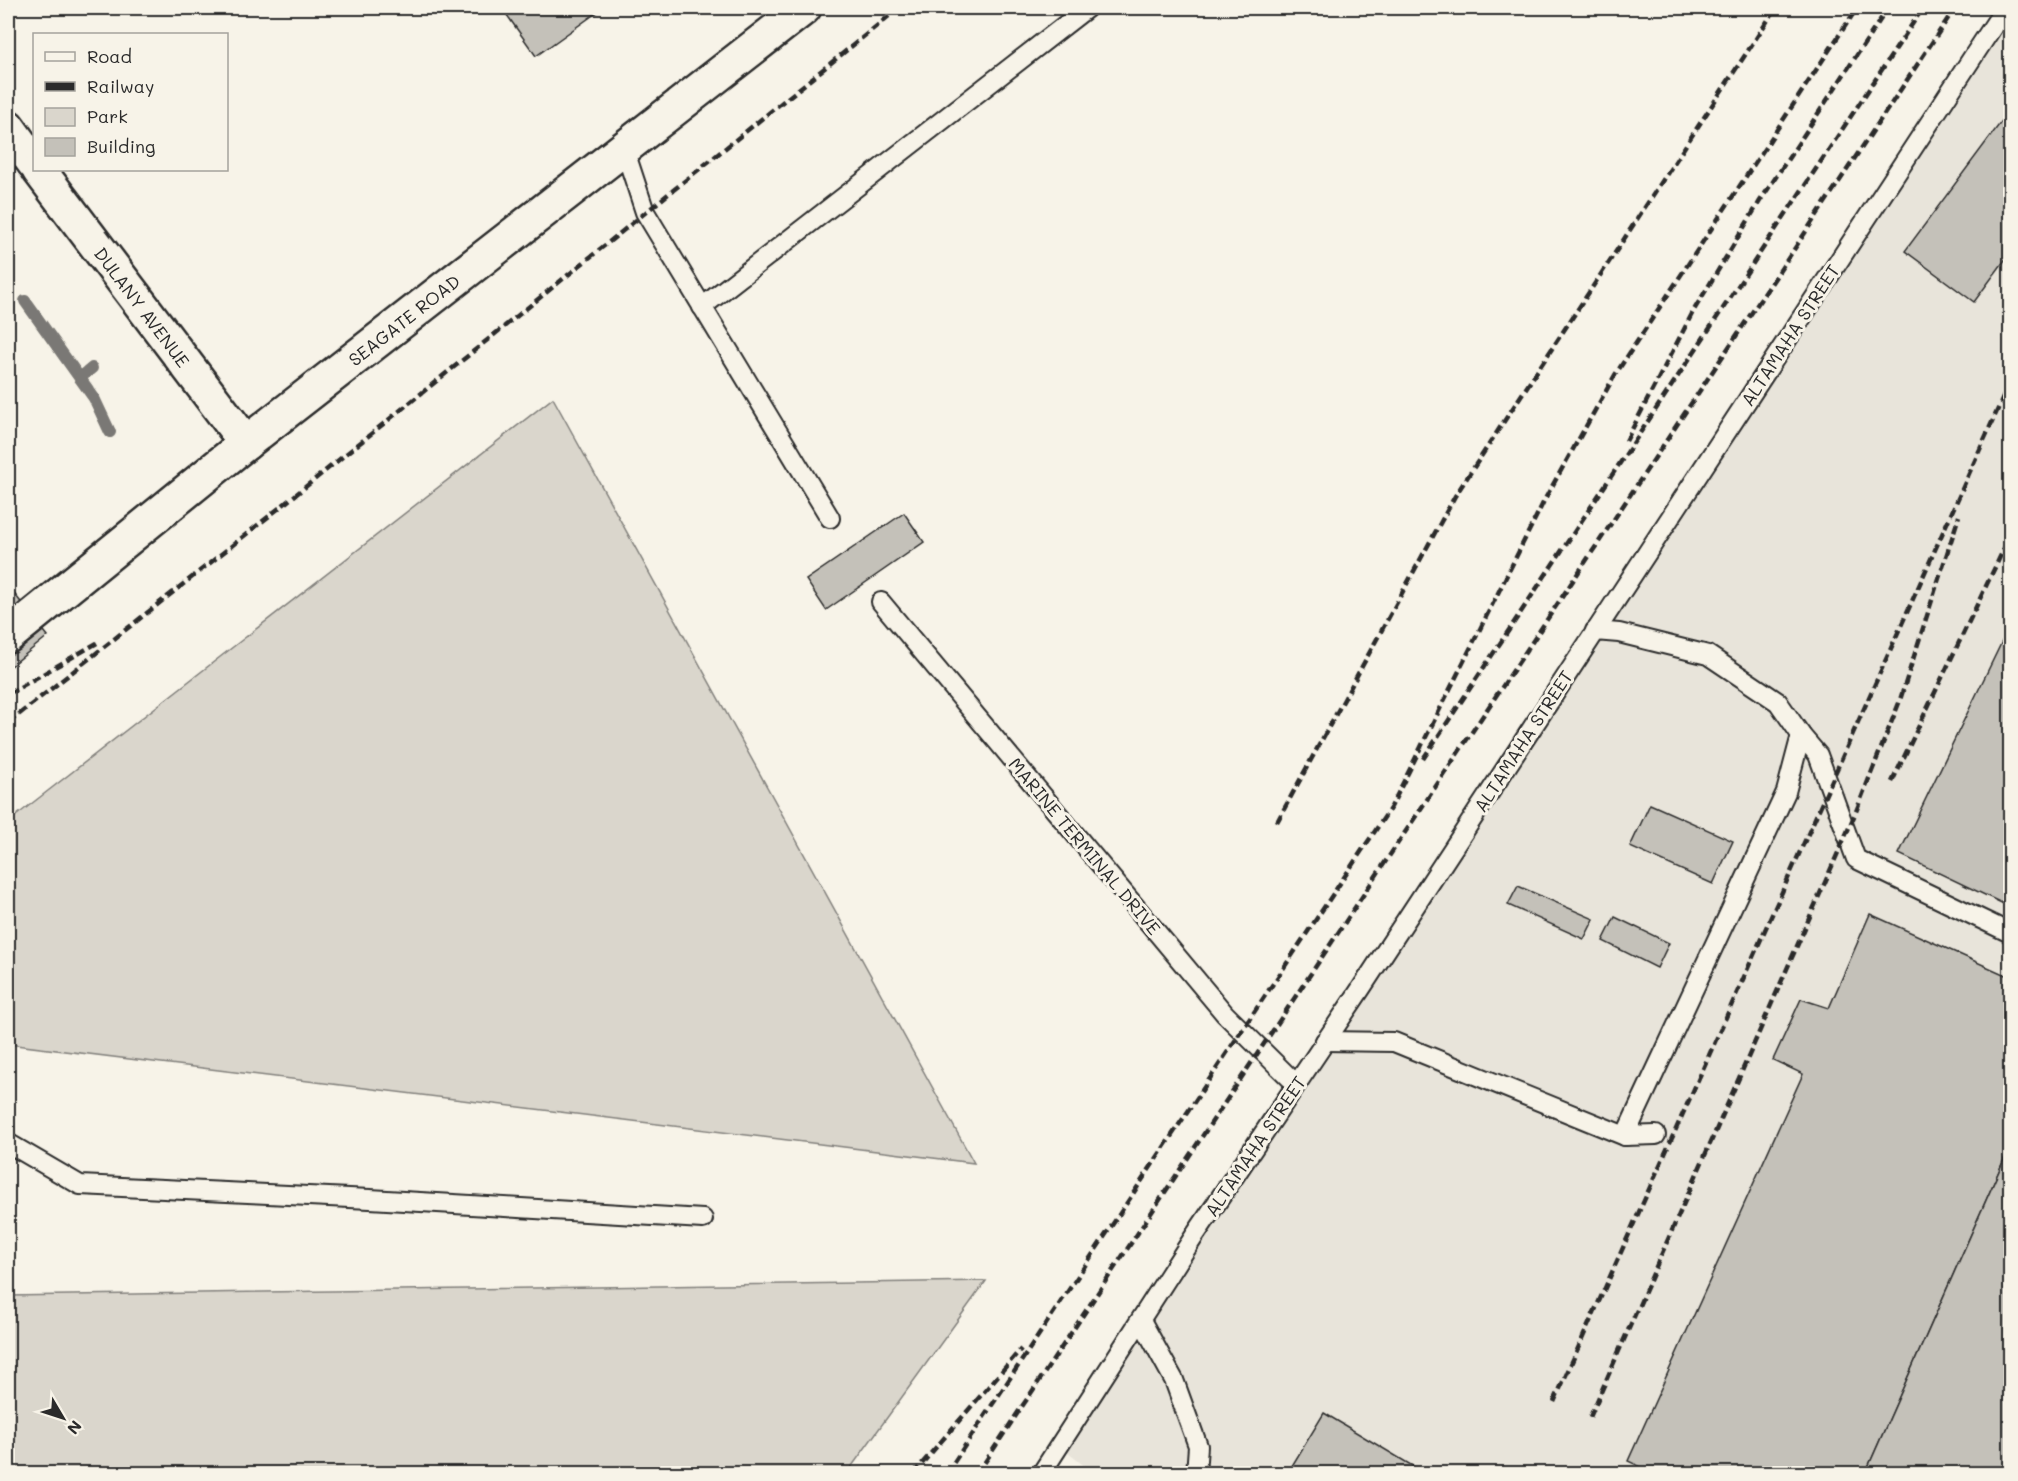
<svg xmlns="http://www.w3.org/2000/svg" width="2018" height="1481" font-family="Mali,sans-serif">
	<rect width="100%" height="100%" fill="#f7f3e8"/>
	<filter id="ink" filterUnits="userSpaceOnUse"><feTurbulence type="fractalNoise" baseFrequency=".0167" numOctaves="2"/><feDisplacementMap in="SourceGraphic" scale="12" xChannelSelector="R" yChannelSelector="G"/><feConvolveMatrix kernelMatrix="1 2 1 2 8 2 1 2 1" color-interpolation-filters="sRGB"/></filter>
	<g filter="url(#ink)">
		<path fill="#e8e4da" d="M2010,8V1473L1095,1474L1059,1446Z"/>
		<g fill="#dad6cc" stroke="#82807c" stroke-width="1.5">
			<path d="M553,398L974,1163L8,1044V822Z"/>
			<path d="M986,1281L847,1473H8V1296Z"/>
		</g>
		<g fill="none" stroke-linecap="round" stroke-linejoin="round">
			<g stroke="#7a7874" stroke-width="12">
				<path d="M25,301L94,398L110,432"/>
				<path d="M80,378L92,368"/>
			</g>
		</g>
		<g fill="#c4c1b9" stroke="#2b2b2b" stroke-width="1.5">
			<path d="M502,8H603L536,56Z"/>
			<path d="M2010,110V253L1974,302L1905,251Z"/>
			<path d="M904,513L924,542L826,610L806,580Z"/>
			<path d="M8,586L48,636L11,666L8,661Z"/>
			<path d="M2010,625V907L1899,854Z"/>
			<path d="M1650,804L1733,841L1713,884L1630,847Z"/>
			<path d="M1518,886L1594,919L1584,939L1508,905Z"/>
			<path d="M1870,914L2010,977V1146L1865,1474H1656L1628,1461L1803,1074L1773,1060L1801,999L1829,1008Z"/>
			<path d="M1615,917L1669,943L1657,968L1603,941Z"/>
			<path d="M2010,1146V1474H1865Z"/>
			<path d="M1324,1413L1426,1474H1287Z"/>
		</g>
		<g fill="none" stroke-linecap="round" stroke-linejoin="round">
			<defs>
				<g id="lane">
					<path d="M624,148L645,212L830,518"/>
					<path d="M702,307L1087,8"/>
					<path d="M881,602L1225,1014L1296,1084"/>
					<path d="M1595,631L1619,633L1708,655L1778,702L1801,735L1818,755L1856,859L2010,933"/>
					<path d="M1325,1041L1394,1042L1625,1136L1656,1135"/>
					<path d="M1625,1136L1786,792L1801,735"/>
					<path d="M8,1143L80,1185L370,1199L703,1219"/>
					<path d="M1141,1320L1174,1380L1198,1446L1196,1474"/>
					<path d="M1041,1474L1195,1235L1360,990L2005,8"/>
				</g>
				<g id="street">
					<path d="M8,127L34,163"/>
					<path d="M39,170L246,443"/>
					<path d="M8,636L246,443L804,8"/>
				</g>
			</defs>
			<use href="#lane" stroke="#2b2b2b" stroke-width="22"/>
			<use href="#street" stroke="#2b2b2b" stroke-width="38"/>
			<use href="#lane" stroke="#f7f3e8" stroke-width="18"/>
			<use href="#street" stroke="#f7f3e8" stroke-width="33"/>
			<g stroke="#2b2b2b" stroke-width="4.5" stroke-dasharray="9 4.5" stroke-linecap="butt">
				<path d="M1626,441L1694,310L1760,201L1888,8"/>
				<path d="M8,694L97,643"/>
				<path d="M8,723L268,517L899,8"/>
				<path d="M1423,759L1923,8"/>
				<path d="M1892,782L2010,536"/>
				<path d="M1277,822L1455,496L1776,8"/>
				<path d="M1554,1402L2010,382"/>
				<path d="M1590,1417L1855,814L1899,703L1959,516"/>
				<path d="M913,1474L1021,1349"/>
				<path d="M946,1474L1391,807L1546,497L1615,375L1857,8"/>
				<path d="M977,1474L1955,8"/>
			</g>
		</g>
	</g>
	<g text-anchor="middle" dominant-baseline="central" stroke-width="6" stroke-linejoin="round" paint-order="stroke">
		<g font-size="18" fill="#2b2b2b" stroke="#f7f3e8">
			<text transform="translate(142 307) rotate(53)">DULANY AVENUE</text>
			<text transform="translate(404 320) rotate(-38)">SEAGATE ROAD</text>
			<text transform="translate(1790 335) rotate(-57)">ALTAMAHA STREET</text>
			<text transform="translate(1523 741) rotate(-57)">ALTAMAHA STREET</text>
			<text transform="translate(1085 846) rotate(50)">MARINE TERMINAL DRIVE</text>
			<text transform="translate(1255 1146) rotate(-56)">ALTAMAHA STREET</text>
		</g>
	</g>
	<rect width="2018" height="1481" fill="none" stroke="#f7f3e8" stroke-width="30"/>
	<rect x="15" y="15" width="1988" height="1451" fill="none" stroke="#2b2b2b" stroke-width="2" filter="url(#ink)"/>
	<rect x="33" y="33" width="195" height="138" fill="#f7f3e8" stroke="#a5a39c" stroke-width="1.5"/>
	<rect x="45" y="52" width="30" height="9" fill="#f7f3e8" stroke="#a5a39c" stroke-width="1.5"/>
	<text x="87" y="63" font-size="18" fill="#2b2b2b">Road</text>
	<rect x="45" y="82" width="30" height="9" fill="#2b2b2b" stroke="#a5a39c" stroke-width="1.5"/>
	<text x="87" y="93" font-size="18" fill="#2b2b2b">Railway</text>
	<rect x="45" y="108" width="30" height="18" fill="#dad6cc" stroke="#a5a39c" stroke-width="1.5"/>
	<text x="87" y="123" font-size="18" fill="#2b2b2b">Park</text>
	<rect x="45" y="138" width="30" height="18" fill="#c4c1b9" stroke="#a5a39c" stroke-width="1.5"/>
	<text x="87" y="153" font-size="18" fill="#2b2b2b">Building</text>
	<g transform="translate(63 1418) rotate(129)" stroke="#f7f3e8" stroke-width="4.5" paint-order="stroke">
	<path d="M0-4.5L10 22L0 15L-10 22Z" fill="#2b2b2b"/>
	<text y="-9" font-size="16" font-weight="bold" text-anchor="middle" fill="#2b2b2b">N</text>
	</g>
</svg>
